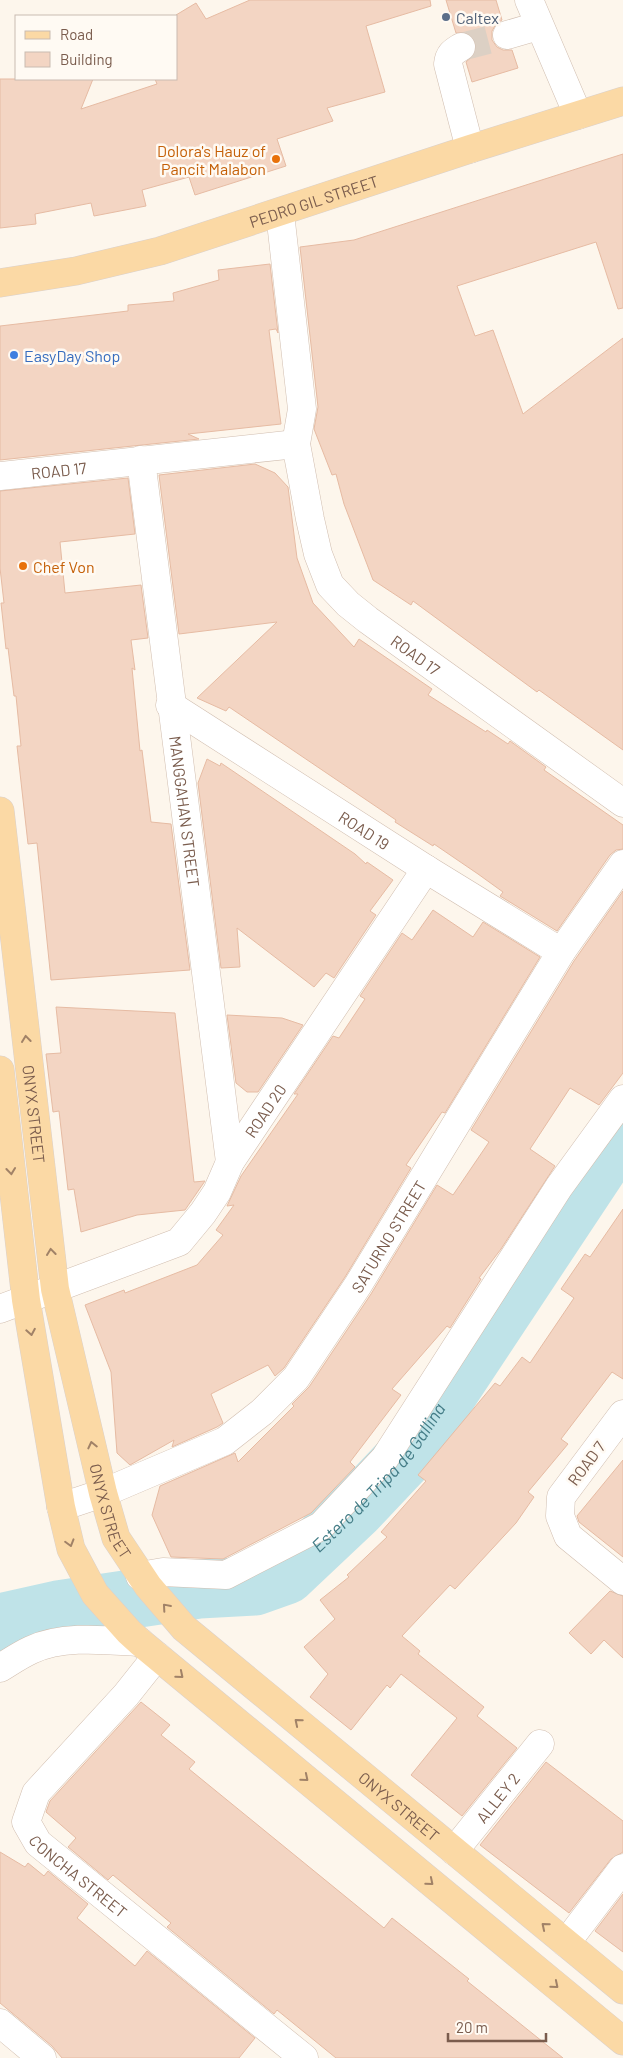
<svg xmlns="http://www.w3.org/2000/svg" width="623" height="2058" font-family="Barlow,sans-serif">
	<rect width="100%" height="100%" fill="#fdf6ec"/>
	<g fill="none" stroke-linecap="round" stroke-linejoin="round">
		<path stroke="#bfe3e8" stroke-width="59" id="s1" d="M0,1623L58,1610L199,1589L255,1586L286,1575L356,1509L407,1455L623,1129"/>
	</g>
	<g fill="#f3d5c3" stroke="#e6bba3">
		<path d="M250,0H430L431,6L366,26L385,92L327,108L333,121L277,139L286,166L195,195L189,177L142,190L146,206L94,216L91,203L35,214L36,224L0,228V79H93L81,109L157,84L155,79H176V15L196,3L206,19Z"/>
		<path d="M446,0H496L502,20L496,24L492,31V40L497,47L503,50H512L518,68L472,82L466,62L475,54L477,46L474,39L468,33H456Z"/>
		<path d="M623,154V308L618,309L596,242L457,286L475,336L493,330L523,414L623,338V750L539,690L537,692L413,601L411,605L373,580L344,504L336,474L332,475L314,429L318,407L300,247L354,240Z"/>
		<path d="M270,264L278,333L276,329L269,330L281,424L188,434L199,439L0,460V326L128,311V305L174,301L173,293L219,280L218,270Z"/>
		<path d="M255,464L275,473L288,487L297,558L313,603L354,647L359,639L432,689L428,695L486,732L487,730L508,744L510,741L546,767L544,770L623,825V849L616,850L610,855L557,931L500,896L503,892L478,874L434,844L433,846L395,822L396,820L229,707L226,711L197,698L277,622L179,634L159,475Z"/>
		<path d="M128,478L135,534L60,542L65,593L141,585L148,638L131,640L135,670L132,668L140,751L142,750L151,822L171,824L190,970L51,980L37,843L28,844L17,746H21L16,696H14L8,648L6,649L1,603H4L0,568V491Z"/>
		<path d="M207,759L220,766L221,763L355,854L366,864L367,862L393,880L370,911L376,915L334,978L326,973L314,987L237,928L240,967L221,968L198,783Z"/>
		<path d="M623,891V1073L599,1105L570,1088L530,1149L555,1166L501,1249L479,1278L481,1279L450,1328L447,1326L392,1389L401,1395L350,1462L355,1467L311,1513L223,1559L171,1557L152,1515L160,1486L235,1453L238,1462L294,1406L292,1404L309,1387L371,1294L437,1185L453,1195L489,1142L471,1130L574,961Z"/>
		<path d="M433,910L473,937L483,922L540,957L445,1113L442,1112L406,1165L411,1168L345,1277L284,1368L275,1376L268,1365L211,1394L223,1423L217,1427L172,1447L174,1440L130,1465L117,1453L111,1372L85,1305L124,1290L125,1293L197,1265L223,1235L216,1230L234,1205L227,1206L241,1176L298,1094H294L333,1036L339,1038L365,999L360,996L402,933L412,940Z"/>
		<path d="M56,1007L175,1013L194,1182L205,1181L185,1210L137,1215L81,1232L74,1189L68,1190L59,1111L53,1112L46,1054L61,1053Z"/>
		<path d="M227,1015L282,1018L303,1025L258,1092H247L236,1083Z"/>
		<path d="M623,1209V1379L612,1372L561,1439L568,1444L528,1492L534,1497L516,1523L455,1589L450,1585L402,1636L420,1651L418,1654L484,1707L477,1716L517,1748L462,1816L411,1775L457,1718L401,1674L390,1688L387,1685L351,1730L310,1697L328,1674L304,1647L335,1619L320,1600L349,1577L347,1575L387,1537L381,1532L426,1481L418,1475L495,1383L500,1386L522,1357L530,1363L574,1298L561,1289L585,1254L590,1257Z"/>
		<path d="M623,1460V1557L579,1522L577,1516Z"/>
		<path d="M610,1591L623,1596V1658L604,1640L591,1654L569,1633Z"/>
		<path d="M141,1702L170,1725L161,1735L195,1762L189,1769L384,1928L392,1918L469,1979L467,1981L563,2058H336L277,2010L274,2014L167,1927L171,1923L113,1875L108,1880L68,1847L76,1838L46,1812L50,1801Z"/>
		<path d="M546,1762L623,1821V1852L611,1859L569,1913L480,1845Z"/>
		<path d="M0,1852L25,1867L28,1863L44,1876L48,1871L88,1904L77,1918L135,1966L147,1951L255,2038L239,2058H62L52,2046L0,2003Z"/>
		<path d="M623,1894V1952L595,1931Z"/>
	</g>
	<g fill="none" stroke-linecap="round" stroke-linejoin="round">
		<path stroke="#dcd0c4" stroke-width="28" stroke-dasharray="28 14" stroke-linecap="butt" d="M461,47L507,35"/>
		<defs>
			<g id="minor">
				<path d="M529,0L578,115"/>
				<path d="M507,35L538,26"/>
				<path d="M461,47C453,52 449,54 448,64L470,149"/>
				<path id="s2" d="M280,213L302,409L296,444L310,519L318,554L330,585L348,604L368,620L623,803"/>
				<path id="s3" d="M141,460L230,1162"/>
				<path id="s4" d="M0,476L296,444"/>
				<path id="s5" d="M170,705L426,869L561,952"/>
				<path id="s6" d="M0,1309L179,1242L203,1213L217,1192L230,1162L426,869"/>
				<path d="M623,1414L561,1497L560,1516L568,1536L623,1581"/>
				<path id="s7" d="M61,1507L103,1493L225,1441L262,1412L296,1378L358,1285L561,952L623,864"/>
				<path d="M140,1576L163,1572L226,1575L321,1526L385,1458L559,1187L623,1099"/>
				<path id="s8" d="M157,1656L126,1695L36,1793L26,1822L38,1843L304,2058"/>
				<path d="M0,1668C10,1662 20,1655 31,1650C63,1635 105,1640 140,1642"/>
				<path id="s9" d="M454,1851L540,1744"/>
				<path d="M566,1943L623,1868"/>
				<path d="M0,2023L42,2058"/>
			</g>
			<g id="major">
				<path id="s10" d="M0,283L76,271L160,251L470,149L623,101"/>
				<path id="s11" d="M0,811L55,1289L103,1493L116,1538L148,1586L184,1628L623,1990"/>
				<path d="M0,1070L26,1300L61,1507L71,1549L95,1594L129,1632L140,1642L623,2041"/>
			</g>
		</defs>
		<use href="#minor" stroke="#d1beb0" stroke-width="29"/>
		<use href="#major" stroke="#dad1cd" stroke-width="29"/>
		<use href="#minor" stroke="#fff" stroke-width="28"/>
		<use href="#major" stroke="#fbd9a5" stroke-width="28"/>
	</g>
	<defs><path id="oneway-chevron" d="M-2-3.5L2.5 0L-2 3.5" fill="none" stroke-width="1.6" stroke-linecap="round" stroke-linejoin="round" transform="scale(1.25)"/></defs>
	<g stroke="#a18267">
		<use href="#oneway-chevron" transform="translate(26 1039) rotate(-97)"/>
		<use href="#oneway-chevron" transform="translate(11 1171) rotate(84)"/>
		<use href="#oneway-chevron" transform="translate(51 1252) rotate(-97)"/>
		<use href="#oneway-chevron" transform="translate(31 1332) rotate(80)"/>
		<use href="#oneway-chevron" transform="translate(92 1445) rotate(-103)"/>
		<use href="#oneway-chevron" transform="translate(70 1543) rotate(74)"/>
		<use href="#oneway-chevron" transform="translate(166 1607) rotate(-131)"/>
		<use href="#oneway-chevron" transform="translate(180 1675) rotate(40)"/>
		<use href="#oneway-chevron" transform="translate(298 1722) rotate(-140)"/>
		<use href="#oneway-chevron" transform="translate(305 1778) rotate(40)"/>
		<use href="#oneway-chevron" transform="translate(430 1882) rotate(40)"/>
		<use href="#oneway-chevron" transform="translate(545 1926) rotate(-140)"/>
		<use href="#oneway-chevron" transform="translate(555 1985) rotate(40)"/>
	</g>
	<circle fill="#5c6f8a" stroke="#fffaf3" stroke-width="2" cx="446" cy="17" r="5"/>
	<g fill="#e8710a" stroke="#fffaf3" stroke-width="2">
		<circle cx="276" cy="159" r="5"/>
		<circle cx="23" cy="566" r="5"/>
	</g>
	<circle fill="#3f7fe0" stroke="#fffaf3" stroke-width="2" cx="14" cy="355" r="5"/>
	<g text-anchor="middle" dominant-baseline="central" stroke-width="5" stroke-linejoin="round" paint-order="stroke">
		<g font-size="16" fill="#4e5e75" stroke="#fffaf3" text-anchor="start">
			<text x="456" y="17">Caltex</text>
		</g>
		<g font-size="16" fill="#c56008" stroke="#fffaf3" text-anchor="end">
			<text x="266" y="150">Dolora's Hauz of<tspan x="266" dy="18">Pancit Malabon</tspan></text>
			<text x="33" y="566" text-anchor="start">Chef Von</text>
		</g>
		<g font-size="16" fill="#7a5c4d" stroke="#fffaf3">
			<text stroke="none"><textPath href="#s10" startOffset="325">PEDRO GIL STREET</textPath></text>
			<text stroke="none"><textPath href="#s4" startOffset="59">ROAD 17</textPath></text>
			<text stroke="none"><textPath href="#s2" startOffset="489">ROAD 17</textPath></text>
			<text stroke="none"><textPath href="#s3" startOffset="354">MANGGAHAN STREET</textPath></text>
			<text stroke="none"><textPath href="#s5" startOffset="231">ROAD 19</textPath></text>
			<text stroke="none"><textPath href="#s6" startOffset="349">ROAD 20</textPath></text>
			<text stroke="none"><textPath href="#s11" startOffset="305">ONYX STREET</textPath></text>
			<text stroke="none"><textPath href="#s7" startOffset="441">SATURNO STREET</textPath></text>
			<text transform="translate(586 1463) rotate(-53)">ROAD 7</text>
			<text stroke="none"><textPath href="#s11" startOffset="710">ONYX STREET</textPath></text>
			<text stroke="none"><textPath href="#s9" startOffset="69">ALLEY 2</textPath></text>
			<text stroke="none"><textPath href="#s11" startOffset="1130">ONYX STREET</textPath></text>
			<text stroke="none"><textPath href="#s8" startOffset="290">CONCHA STREET</textPath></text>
		</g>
		<g font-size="16" fill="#366cbe" stroke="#fffaf3" text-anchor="start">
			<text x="24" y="355">EasyDay Shop</text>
		</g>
		<g font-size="18" font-style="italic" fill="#437c86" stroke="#fffaf3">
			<text stroke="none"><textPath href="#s1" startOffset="426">Estero de Tripa de Gallina</textPath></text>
		</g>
	</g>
	<rect x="15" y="15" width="162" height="65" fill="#fffaf3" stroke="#cabbb1"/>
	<rect x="25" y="31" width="25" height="8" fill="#fbd9a5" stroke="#cabbb1"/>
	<text x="60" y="40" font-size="15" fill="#7a5c4d">Road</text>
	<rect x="25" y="52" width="25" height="15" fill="#f3d5c3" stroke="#cabbb1"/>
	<text x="60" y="65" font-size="15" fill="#7a5c4d">Building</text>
	<path d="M448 2033v8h98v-8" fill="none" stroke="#7a5c4d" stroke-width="2.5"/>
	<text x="456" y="2033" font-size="15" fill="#7a5c4d" stroke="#fffaf3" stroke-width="4" paint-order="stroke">20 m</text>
</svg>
